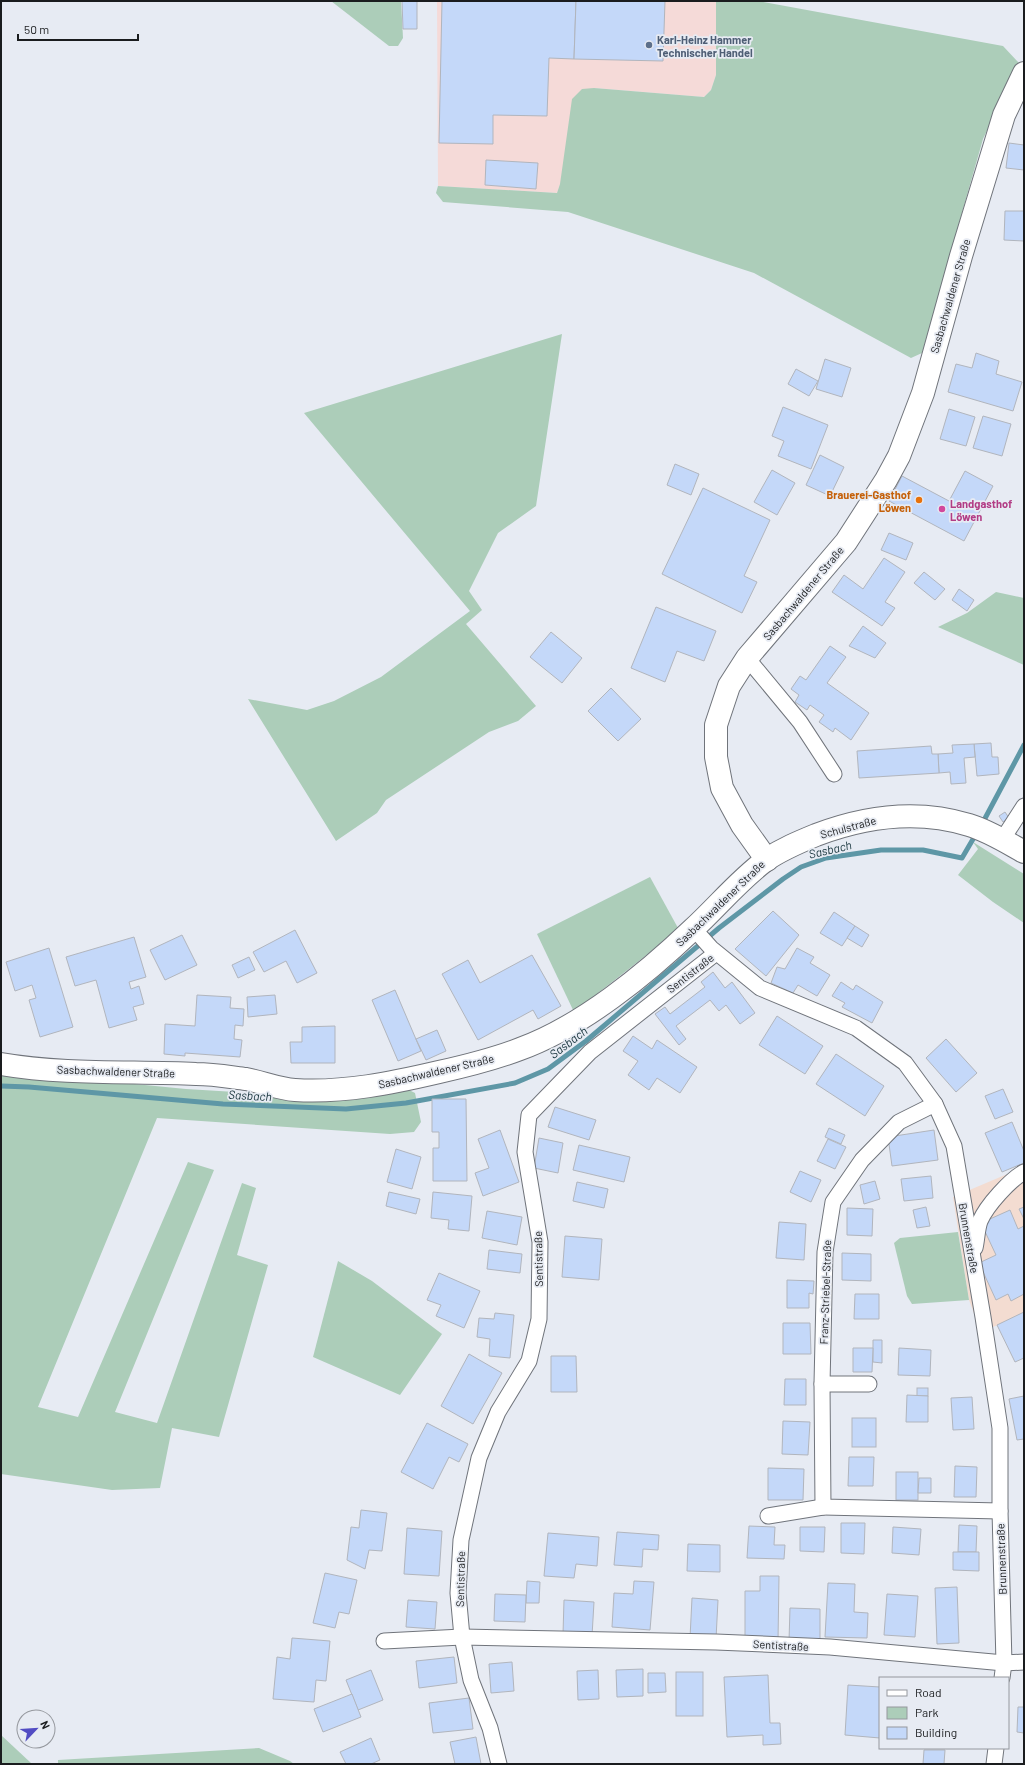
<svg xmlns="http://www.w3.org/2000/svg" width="1025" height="1765" font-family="Barlow,sans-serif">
	<rect width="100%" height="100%" fill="#e7ebf3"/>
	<path fill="#f5dad8" d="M437,1H716V75L711,90L704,97L594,88L557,193L438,186Z"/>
	<path fill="#f3dcd1" d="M1024,1167V1314L981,1332L969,1300L953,1197Z"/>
	<g fill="#accdb9">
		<path d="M331,1H401L403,38L398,46H389Z"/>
		<path d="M716,1H758L1003,46L1019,63L983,139L922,353L911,358L754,273L568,212L443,202L436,193L438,186L557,193L560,184L572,99L582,89L594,88L704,97L711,90L716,75Z"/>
		<path d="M562,334L536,506L498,533L469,591L482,610L466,624L536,706L518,721L489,732L386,800L377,813L336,841L248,699L307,710L334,701L381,677L470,611L304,413Z"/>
		<path d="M996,592L1024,598V665L938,627L967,613Z"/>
		<path d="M973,842L1024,874V923L993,902L958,875L978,849Z"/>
		<path d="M650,877L678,928L649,953L574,1012L537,934Z"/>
		<path d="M1,1071L186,1089L333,1098L409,1090L415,1093L421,1122L414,1132L390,1134L157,1118L38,1407L78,1417L188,1162L214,1170L115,1412L157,1423L242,1183L256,1188L237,1255L268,1265L219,1437L172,1428L160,1488L112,1490L1,1474Z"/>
		<path d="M958,1232L969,1300L912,1304L907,1296L894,1243L900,1238Z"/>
		<path d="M338,1261L372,1281L442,1334L400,1395L313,1357Z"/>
		<path d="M1,1735L31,1763V1764H1Z"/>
		<path d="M259,1748L290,1761L294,1764H58V1760Z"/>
	</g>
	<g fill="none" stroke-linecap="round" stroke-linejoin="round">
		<g stroke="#5e97a6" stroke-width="5">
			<path d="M982,824L1024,745"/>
			<path d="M1,1086L29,1087L223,1104L346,1109L406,1103L515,1083L548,1069L586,1041L719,928L783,879L801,867L826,858L881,850H923L962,858L976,834"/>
		</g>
	</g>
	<g fill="#c4d8f9" stroke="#b1b5bd">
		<path d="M402,1H417V29H403Z"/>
		<path d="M442,1H576L574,59L549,58L547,116L493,115V144L439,143Z"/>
		<path d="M576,1H665L663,61L574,59Z"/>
		<path d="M1009,143L1024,145V170L1006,168Z"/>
		<path d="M486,160L538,163L536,189L485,185Z"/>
		<path d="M1005,211H1024V241L1004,240Z"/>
		<path d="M976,353L999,361L996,374L1022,382L1013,411L948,392L956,364L972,368Z"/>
		<path d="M825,359L851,368L842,397L816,389Z"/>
		<path d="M796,369L818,381L809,396L788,384Z"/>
		<path d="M783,407L828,425L811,469L778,456L784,441L772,436Z"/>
		<path d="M949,409L975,417L966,446L940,439Z"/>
		<path d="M983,416L1011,424L1002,456L973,448Z"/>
		<path d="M820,455L844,467L830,496L806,485Z"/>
		<path d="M675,464L699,474L691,495L667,485Z"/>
		<path d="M772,470L795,483L777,515L754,502Z"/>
		<path d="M965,471L993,486L964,541L889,501L902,476L949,501Z"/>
		<path d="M703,488L770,520L744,576L757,582L742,613L662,574Z"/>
		<path d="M889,533L913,543L906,560L881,550Z"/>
		<path d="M884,558L905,572L885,602L895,608L882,626L832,592L844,575L863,589Z"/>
		<path d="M924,572L945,589L935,600L914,583Z"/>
		<path d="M959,589L974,600L967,611L952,600Z"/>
		<path d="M656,607L716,631L704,661L677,651L665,682L631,668Z"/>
		<path d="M863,626L886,643L875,658L849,646Z"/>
		<path d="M551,632L582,658L562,683L530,657Z"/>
		<path d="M830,646L846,657L827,683L869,713L851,740L835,728L833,732L819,722L824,715L810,705L807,710L795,702L799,695L791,689L800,676L806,680Z"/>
		<path d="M611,688L641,719L618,741L588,711Z"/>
		<path d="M991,743L992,757H998L999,774L977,776L974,744Z"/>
		<path d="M974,744L975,757L964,758L966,783L951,784L950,772L939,773L938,754L953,753L952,745Z"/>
		<path d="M931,746L932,754H938L939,773L859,778L857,751Z"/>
		<path d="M1005,812L1009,818L1003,822L999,816Z"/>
		<path d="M773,911L799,935L766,976L735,949Z"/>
		<path d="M834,912L855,926L842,946L820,933Z"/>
		<path d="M855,926L869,935L862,947L847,938Z"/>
		<path d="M295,930L317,973L297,983L286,961L264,972L253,952Z"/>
		<path d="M182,935L197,965L165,980L150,950Z"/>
		<path d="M134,937L146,977L129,982L131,989L139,986L144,1004L133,1007L137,1020L109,1028L96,980L75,986L66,957Z"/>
		<path d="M49,948L73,1027L40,1037L29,1000L36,998L32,985L15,991L6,962Z"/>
		<path d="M797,948L814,957L810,963L830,975L817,996L798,985L793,993L771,983L777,967L785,969Z"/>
		<path d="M532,955L561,1006L538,1019L533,1010L478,1040L442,974L468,960L480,983Z"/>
		<path d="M249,957L255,970L238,978L232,965Z"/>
		<path d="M713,972L725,988L732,982L755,1013L740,1024L726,1005L719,1011L710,1000L676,1026L686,1039L679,1045L655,1014L665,1007L670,1014L705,987L701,982Z"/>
		<path d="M841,982L853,990L856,985L883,1002L872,1023L842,1007L845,1003L832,996Z"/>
		<path d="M395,990L421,1051L398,1061L372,1000Z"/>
		<path d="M197,995L231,997L230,1008L244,1009L243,1026L235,1025L234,1039L242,1040L240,1057L185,1053V1056L164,1054L165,1024L195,1026Z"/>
		<path d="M275,995L277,1014L248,1017L247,997Z"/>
		<path d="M777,1016L823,1046L805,1074L759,1045Z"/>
		<path d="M335,1026V1063H291L290,1042H302V1027Z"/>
		<path d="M437,1030L446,1051L426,1060L416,1039Z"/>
		<path d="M633,1036L652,1049L657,1040L697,1067L680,1093L657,1078L649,1090L628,1075L638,1061L623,1051Z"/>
		<path d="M946,1039L977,1073L956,1092L926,1058Z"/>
		<path d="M836,1054L884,1086L865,1116L816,1084Z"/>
		<path d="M1003,1089L1013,1112L995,1119L985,1096Z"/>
		<path d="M432,1099H466L467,1181H433V1148H439V1132H432Z"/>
		<path d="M555,1107L596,1120L589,1140L548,1127Z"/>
		<path d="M1012,1122L1024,1151V1163L1002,1172L985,1133Z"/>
		<path d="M829,1128L845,1135L841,1144L825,1137Z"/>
		<path d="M500,1130L519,1182L483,1196L475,1173L489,1168L478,1139Z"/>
		<path d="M934,1130L938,1160L892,1166L888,1137Z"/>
		<path d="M539,1138L563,1143L558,1173L534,1168Z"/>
		<path d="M828,1139L846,1147L835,1169L817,1161Z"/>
		<path d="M579,1145L630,1157L624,1182L573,1170Z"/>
		<path d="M396,1149L421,1157L412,1189L387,1182Z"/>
		<path d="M800,1171L821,1180L811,1202L790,1192Z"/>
		<path d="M931,1176L933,1198L904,1201L901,1179Z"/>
		<path d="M875,1181L880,1199L864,1204L860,1185Z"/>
		<path d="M577,1182L608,1189L604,1208L573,1201Z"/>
		<path d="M389,1192L420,1199L416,1214L386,1206Z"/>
		<path d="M433,1192L472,1196L469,1231L448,1229L449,1220L431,1218Z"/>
		<path d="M926,1207L930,1226L917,1228L913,1210Z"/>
		<path d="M1024,1207V1219L1019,1209Z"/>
		<path d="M847,1208L873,1209L872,1236L847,1235Z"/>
		<path d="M1010,1210L1018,1229L1024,1226V1294L1011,1301L1008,1294L996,1300L979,1263L996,1255L981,1223Z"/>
		<path d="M487,1211L522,1217L517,1245L482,1238Z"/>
		<path d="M779,1222L806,1224L804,1260L776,1258Z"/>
		<path d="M565,1236L602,1239L599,1280L562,1277Z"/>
		<path d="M489,1250L522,1254L520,1273L487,1269Z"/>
		<path d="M842,1253L871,1254V1281L842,1280Z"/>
		<path d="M439,1273L480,1291L464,1328L436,1316L441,1305L427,1300Z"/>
		<path d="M787,1280L814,1281L813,1294L809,1293V1308H787Z"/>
		<path d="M855,1294H879V1319H854Z"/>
		<path d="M1024,1312V1358L1015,1362L997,1325Z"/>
		<path d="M495,1313L514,1315L510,1358L489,1356L490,1339L477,1337L479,1318L494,1319Z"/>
		<path d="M783,1323H810L811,1354H783Z"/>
		<path d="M873,1340H882V1363L873,1362Z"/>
		<path d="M853,1348H873L872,1372H853Z"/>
		<path d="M899,1348L931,1350L930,1376L898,1375Z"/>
		<path d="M469,1354L502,1373L473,1424L441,1406Z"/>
		<path d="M551,1356H576L577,1392H551Z"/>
		<path d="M785,1379H806V1405H784Z"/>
		<rect x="917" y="1388" width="11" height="8"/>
		<path d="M907,1395L928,1396V1422H906Z"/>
		<path d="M1024,1396V1439L1017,1440L1009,1399Z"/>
		<path d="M972,1397L974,1429L953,1430L951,1398Z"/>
		<rect x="852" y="1418" width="24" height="29"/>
		<path d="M783,1421L810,1422L808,1455L782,1454Z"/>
		<path d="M427,1423L468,1444L459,1462L449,1457L433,1489L401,1472Z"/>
		<path d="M849,1457H874L873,1486H848Z"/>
		<path d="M955,1466L977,1467L976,1497H954Z"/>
		<path d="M768,1468L804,1469L803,1500H768Z"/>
		<rect x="896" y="1472" width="22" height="28"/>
		<path d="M919,1478H931V1493H918Z"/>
		<path d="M361,1510L387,1513L382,1551L369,1550L365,1569L347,1560L351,1527L359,1528Z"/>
		<path d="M841,1523H865L864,1554L841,1553Z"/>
		<path d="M959,1525L977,1526L976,1552H958Z"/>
		<path d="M749,1526L775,1527L774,1545H785L784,1559L747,1558Z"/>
		<path d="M800,1527H825L824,1552L800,1551Z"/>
		<path d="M893,1527L921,1529L919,1555L892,1553Z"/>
		<path d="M407,1528L442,1531L439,1576L404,1574Z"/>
		<path d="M617,1532L659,1535L658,1550L643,1549L642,1567L614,1565Z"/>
		<path d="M548,1533L599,1537L597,1566L576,1564L574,1578L544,1576Z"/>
		<path d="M688,1544L720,1545V1572L687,1571Z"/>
		<path d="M953,1552H979V1571L953,1570Z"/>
		<path d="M325,1573L357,1580L349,1614L339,1612L335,1628L313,1623Z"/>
		<path d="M760,1576H779L778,1641H745V1591H760Z"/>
		<path d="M527,1581L540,1582L539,1603H526Z"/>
		<path d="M634,1581L654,1582L650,1630L612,1627L614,1593L633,1594Z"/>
		<path d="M828,1583L855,1584L854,1612L868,1613L867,1638L825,1637Z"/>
		<path d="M957,1587L959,1643L937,1644L935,1588Z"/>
		<path d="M495,1594L526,1595L525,1622L494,1621Z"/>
		<path d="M887,1594L918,1596L915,1637L884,1635Z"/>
		<path d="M692,1598L718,1600L716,1639L690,1638Z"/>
		<path d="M408,1600L437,1602L435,1629L406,1627Z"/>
		<path d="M564,1600L594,1602L592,1636L563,1634Z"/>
		<path d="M790,1608L820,1609V1642L789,1641Z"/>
		<path d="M292,1638L330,1641L326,1681L316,1680L314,1702L273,1699L277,1657L290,1659Z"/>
		<path d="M454,1657L457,1683L419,1688L416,1661Z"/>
		<path d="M512,1662L514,1691L491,1693L489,1664Z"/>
		<path d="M643,1669V1696L617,1697L616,1670Z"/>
		<path d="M371,1670L383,1700L358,1710L346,1680Z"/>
		<path d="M598,1670L599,1699L578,1700L577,1671Z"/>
		<rect x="676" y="1672" width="27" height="44"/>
		<path d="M648,1673H665L666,1692L648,1693Z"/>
		<path d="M768,1675L770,1723H780L781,1744L763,1745V1735L727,1737L724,1677Z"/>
		<path d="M848,1685L880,1687V1738L845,1735Z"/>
		<path d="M352,1694L361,1717L323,1732L314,1709Z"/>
		<path d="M469,1698L473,1729L433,1733L429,1703Z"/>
		<path d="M1018,1707H1024V1733L1017,1732Z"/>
		<path d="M476,1737L481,1764H455L450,1742Z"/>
		<path d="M371,1738L380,1760L371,1764H346L340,1752Z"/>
		<path d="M924,1750H945L944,1764H923Z"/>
	</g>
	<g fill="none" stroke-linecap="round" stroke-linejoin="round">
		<defs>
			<g id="street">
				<path d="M747,658L800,722L834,774"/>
				<path d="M1002,840L1024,806"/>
				<path d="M694,929L711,948L760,988L856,1028L905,1063L935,1104L954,1146L983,1317L1000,1428V1511L1004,1663L1002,1678"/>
				<path d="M935,1104L899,1122L862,1160L833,1202L825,1252L822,1384L823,1507L1000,1511"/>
				<path d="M975,1248C977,1240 977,1229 980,1221C987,1205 1010,1180 1024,1172"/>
				<path d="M822,1384H869"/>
				<path d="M768,1516L823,1507"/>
				<path d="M384,1641L462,1637L716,1642L830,1647L1004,1663L1024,1662"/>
				<path d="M499,1764L490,1728L471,1680L462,1637L458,1593L461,1540L479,1458L498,1412L529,1361L539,1319L540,1242L525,1152L529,1115L590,1052L716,953"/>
				<path d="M994,1764L996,1748"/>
			</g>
			<g id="secondary">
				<path d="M767,860L742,825L722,788L716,757V725L729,686L747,658L846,542L886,480L899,456L923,393L961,256L1004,115L1024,73"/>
				<path d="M1,1064C65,1075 132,1071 196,1074C213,1074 230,1077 246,1079C262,1082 279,1089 295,1090C344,1093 392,1083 439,1072C466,1066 494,1059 520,1049C581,1027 646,974 693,929C718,906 739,880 766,860C782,849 799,842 816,835C866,816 917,809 969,825C989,831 1006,842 1024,852"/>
			</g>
		</defs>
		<use href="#street" stroke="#70747b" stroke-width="17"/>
		<use href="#secondary" stroke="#70747b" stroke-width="24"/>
		<use href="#street" stroke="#fff" stroke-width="15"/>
		<use href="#secondary" stroke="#fff" stroke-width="22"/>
	</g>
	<circle fill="#5c6f8a" stroke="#e7ebf3" stroke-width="1.5" cx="649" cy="45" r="4"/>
	<circle fill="#e8710a" stroke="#e7ebf3" stroke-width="1.5" cx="919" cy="500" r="4"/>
	<circle fill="#d1479c" stroke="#e7ebf3" stroke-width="1.5" cx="942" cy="509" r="4"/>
	<g text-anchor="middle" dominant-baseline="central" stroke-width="3.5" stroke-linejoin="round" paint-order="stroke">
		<g font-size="11" font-weight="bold" fill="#4e5e75" stroke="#e7ebf3" text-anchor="start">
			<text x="657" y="39">Karl-Heinz Hammer<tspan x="657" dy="13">Technischer Handel</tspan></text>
		</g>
		<g font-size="11" fill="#1a1c1e" stroke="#e7ebf3">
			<text transform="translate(950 296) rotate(-74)">Sasbachwaldener Straße</text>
			<text transform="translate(803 593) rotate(-50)">Sasbachwaldener Straße</text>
			<text transform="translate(848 827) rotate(-15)">Schulstraße</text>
			<text transform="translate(720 903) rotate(-44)">Sasbachwaldener Straße</text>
			<text transform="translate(690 973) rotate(-38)">Sentistraße</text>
			<text transform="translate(116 1071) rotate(2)">Sasbachwaldener Straße</text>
			<text transform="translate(436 1071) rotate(-13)">Sasbachwaldener Straße</text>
			<text transform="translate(969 1238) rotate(80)">Brunnenstraße</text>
			<text transform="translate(538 1259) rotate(-91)">Sentistraße</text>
			<text transform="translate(825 1292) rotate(-88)">Franz-Striebel-Straße</text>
			<text transform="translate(1001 1559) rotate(-92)">Brunnenstraße</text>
			<text transform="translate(460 1579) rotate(-89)">Sentistraße</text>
			<text transform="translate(781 1645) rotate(3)">Sentistraße</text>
		</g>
		<g font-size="11" font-weight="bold" fill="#c56008" stroke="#e7ebf3" text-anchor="end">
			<text x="911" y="494">Brauerei-Gasthof<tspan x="911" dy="13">Löwen</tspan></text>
		</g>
		<g font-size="11" font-weight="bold" fill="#b23c85" stroke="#e7ebf3" text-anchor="start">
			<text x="950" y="503">Landgasthof<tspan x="950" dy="13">Löwen</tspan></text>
		</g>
		<g font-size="12" font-style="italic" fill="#16333b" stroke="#e7ebf3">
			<text transform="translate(830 849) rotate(-13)">Sasbach</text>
			<text transform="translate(568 1042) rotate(-37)">Sasbach</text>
			<text transform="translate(250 1095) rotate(3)">Sasbach</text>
		</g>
	</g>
	<rect width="1025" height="1765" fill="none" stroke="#1a1c1e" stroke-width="4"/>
	<rect x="879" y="1677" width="130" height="72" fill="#e7ebf3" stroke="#95989e"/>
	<rect x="887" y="1690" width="20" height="6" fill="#ffffff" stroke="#95989e"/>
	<text x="915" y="1697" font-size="12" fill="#1a1c1e">Road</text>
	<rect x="887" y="1707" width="20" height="12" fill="#accdb9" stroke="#95989e"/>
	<text x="915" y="1717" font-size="12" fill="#1a1c1e">Park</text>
	<rect x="887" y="1727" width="20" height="12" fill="#c4d8f9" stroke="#95989e"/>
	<text x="915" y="1737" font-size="12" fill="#1a1c1e">Building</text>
	<g transform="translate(36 1729) rotate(65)"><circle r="19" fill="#e7ebf3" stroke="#95989e"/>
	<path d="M0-3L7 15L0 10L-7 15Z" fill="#524cc3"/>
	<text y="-6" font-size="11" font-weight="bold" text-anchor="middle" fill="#1a1c1e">N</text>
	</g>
	<path d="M18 34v6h120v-6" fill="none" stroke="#1a1c1e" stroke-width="2"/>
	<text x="24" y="34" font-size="12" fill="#1a1c1e" stroke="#e7ebf3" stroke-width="3" paint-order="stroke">50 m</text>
</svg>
